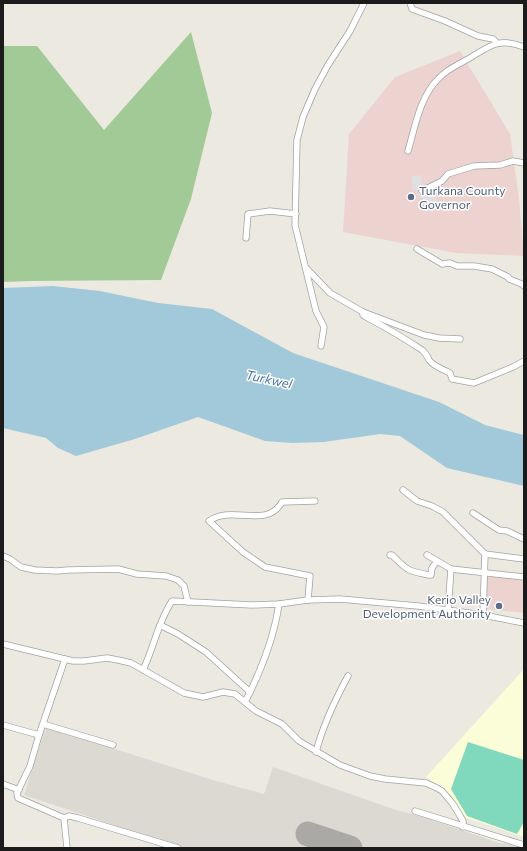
<svg xmlns="http://www.w3.org/2000/svg" width="527" height="851" font-family="Commissioner,sans-serif">
	<rect width="100%" height="100%" fill="#ece9e1"/>
	<g fill="#edd3d0">
		<path d="M460,51L510,134L519,199L524,256L456,253L343,232L349,134L395,77Z"/>
		<path d="M486,574L524,578V613L485,609Z"/>
	</g>
	<path fill="#fbfdd8" d="M524,669V837L466,818L450,794L426,777Z"/>
	<path fill="#dbd9d2" d="M46,727L216,781L264,794L273,767L393,809L426,818L499,843L521,845L524,846V848H187L132,831L24,795Z"/>
	<path fill="#a2ca97" d="M191,32L212,113L191,199L161,280L31,281L3,282V46H37L104,130Z"/>
	<path fill="#81d9bd" d="M468,742L524,760V822L517,834L467,816L451,789Z"/>
	<path fill="#dfdfdf" d="M421,175L422,184H420L419,186L424,193L428,195L429,193L437,197L433,206L423,202L424,199L420,197L415,189H412V176Z"/>
	<path fill="#a2c9d9" d="M53,286L100,291L158,303L212,309L293,353L439,402L485,425L524,435V486L447,468L400,436L380,434L324,442L292,443L265,441L198,417L135,439L76,456L58,448L46,438L3,428V288Z"/>
	<g fill="none" stroke-linecap="round" stroke-linejoin="round">
		<path stroke="#aaa9a5" stroke-width="25" d="M308,834L350,848"/>
		<defs>
			<g id="minor">
				<path d="M410,3L412,9L445,21L478,36L493,39L497,43"/>
				<path d="M408,151C415,127 420,96 439,78C448,68 462,63 473,56C492,44 501,38 524,47"/>
				<path d="M422,191L442,181L448,174L474,166L500,165L513,161L524,163"/>
				<path d="M246,238L248,214L270,211L296,214"/>
				<path d="M417,249L442,264L450,263L457,266H474L492,269L508,277L509,279L522,284L524,286"/>
				<path d="M306,268L330,293L363,312L424,335L439,338L460,339"/>
				<path d="M363,312V315L366,317C385,327 404,338 422,350C426,353 427,356 429,360C434,367 443,369 450,373L452,379L474,383L513,367L524,361"/>
				<path d="M321,346L324,327L316,311L295,225L297,140L303,117L315,89L328,65L350,31L364,3"/>
				<path d="M403,490L417,501L432,506L443,512L485,554L524,559"/>
				<path d="M473,513L499,530L507,531L524,539"/>
				<path d="M390,555H392C407,570 407,571 429,575H431L432,568L437,561"/>
				<path d="M427,555L451,569L524,577"/>
				<path d="M3,556L10,559L21,567L35,570L57,571L68,570L118,569L137,574L166,576L178,580L184,586L188,602"/>
				<path d="M308,600L310,576L265,567L243,552L209,521C233,504 266,530 282,502L315,501"/>
				<path d="M448,610L451,569"/>
				<path d="M483,615L485,554"/>
				<path d="M160,625L178,634L206,652L250,692"/>
				<path d="M3,644L73,661H84L107,658L118,660L131,663L184,693L203,697L223,692L235,694L256,711L282,724L299,741L340,765L370,776L385,779L426,783L437,788L442,791L453,804L463,821V827"/>
				<path d="M143,670C154,647 158,622 172,601L252,605L279,604L308,600L340,599L418,606L483,615L524,623"/>
				<path d="M245,702C261,671 274,638 279,604"/>
				<path d="M43,724L113,745"/>
				<path d="M3,725L39,735L65,659"/>
				<path d="M39,735L30,766L17,793L18,798L64,818L67,848"/>
				<path d="M316,752C323,725 335,700 348,676"/>
				<path d="M3,784L19,790"/>
				<path d="M415,811L524,845"/>
				<path d="M64,818L69,816L78,818L178,848"/>
			</g>
		</defs>
		<use href="#minor" stroke="#a2a2a2" stroke-width="7"/>
		<use href="#minor" stroke="#fff" stroke-width="5.5"/>
	</g>
	<g fill="#5c6f8a" stroke="#fff" stroke-width="1.5">
		<circle cx="411" cy="197" r="4"/>
		<circle cx="499" cy="606" r="4"/>
	</g>
	<g text-anchor="middle" dominant-baseline="central" stroke-width="3" stroke-linejoin="round" paint-order="stroke">
		<g font-size="12" fill="#4e5e75" stroke="#fff" text-anchor="start">
			<text x="419" y="190">Turkana County<tspan x="419" dy="14">Governor</tspan></text>
			<text x="491" y="599" text-anchor="end">Kerio Valley<tspan x="491" dy="14">Development Authority</tspan></text>
		</g>
		<g font-size="13" font-style="italic" fill="#4c73a6" stroke="#fff">
			<text transform="translate(269 379) rotate(12)">Turkwel</text>
		</g>
	</g>
	<rect width="527" height="851" fill="none" stroke="#1b1b1b" stroke-width="8"/>
</svg>
